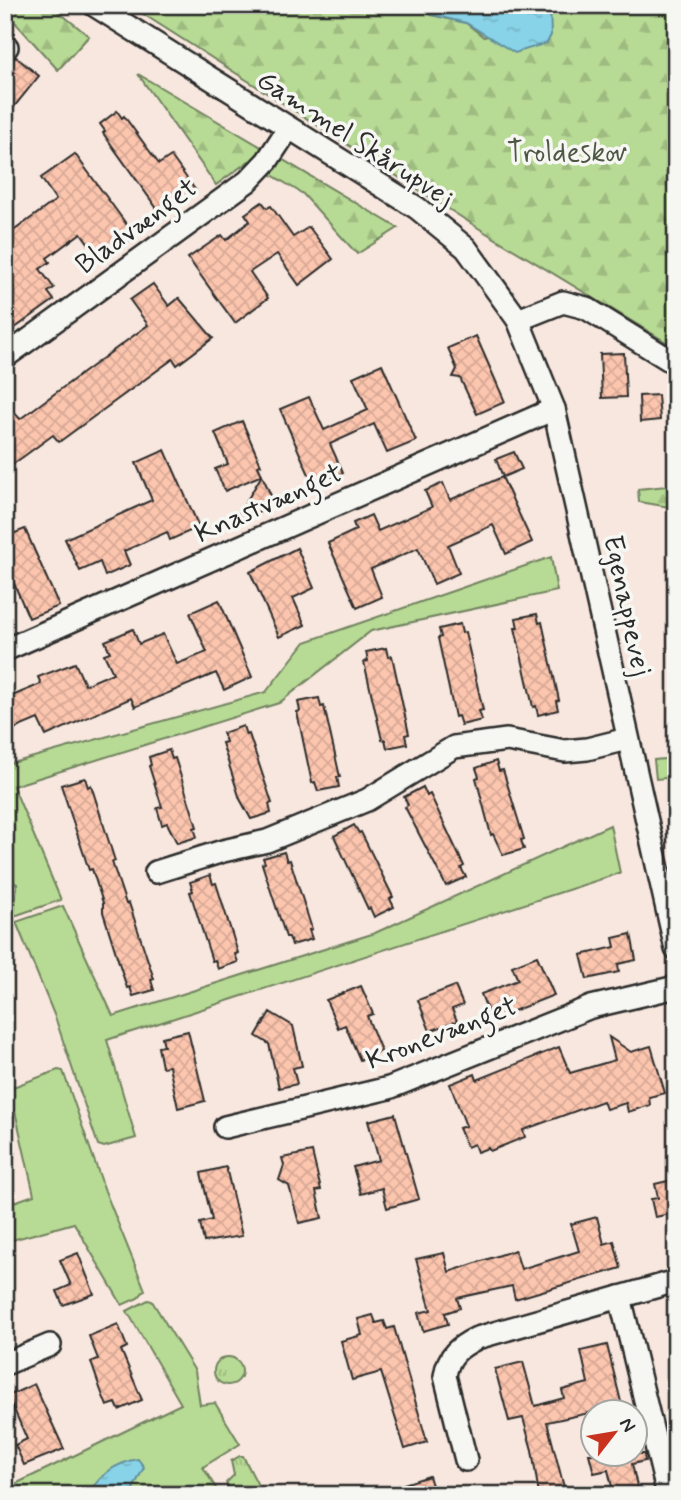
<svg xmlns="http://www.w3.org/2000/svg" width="681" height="1500" font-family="Mynerve,sans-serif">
	<defs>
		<pattern id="forest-firs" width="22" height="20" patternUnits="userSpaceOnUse" patternTransform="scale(1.75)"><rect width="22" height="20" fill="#b7da94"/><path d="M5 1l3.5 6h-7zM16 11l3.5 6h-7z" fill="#9ebb80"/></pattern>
		<pattern id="park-tufts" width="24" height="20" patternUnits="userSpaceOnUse" patternTransform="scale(1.75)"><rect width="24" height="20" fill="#b7da94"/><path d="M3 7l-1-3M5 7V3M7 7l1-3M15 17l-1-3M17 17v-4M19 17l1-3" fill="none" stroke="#9ebb80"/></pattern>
		<pattern id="water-ripples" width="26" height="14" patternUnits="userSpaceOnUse" patternTransform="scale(1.75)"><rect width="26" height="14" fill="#88d3e8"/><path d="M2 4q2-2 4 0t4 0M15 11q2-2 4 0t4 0" fill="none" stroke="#76b5c7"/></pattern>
		<pattern id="building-cross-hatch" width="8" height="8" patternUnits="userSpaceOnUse" patternTransform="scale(1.75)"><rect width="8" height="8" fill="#fcc5ae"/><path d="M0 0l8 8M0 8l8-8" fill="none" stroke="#d8a996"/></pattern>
	</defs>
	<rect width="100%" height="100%" fill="#f8e7de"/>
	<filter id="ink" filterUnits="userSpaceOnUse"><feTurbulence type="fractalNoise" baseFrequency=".0143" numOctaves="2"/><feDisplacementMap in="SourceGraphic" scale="14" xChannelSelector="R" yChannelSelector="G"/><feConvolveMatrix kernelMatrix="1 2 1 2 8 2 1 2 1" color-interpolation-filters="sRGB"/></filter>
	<g filter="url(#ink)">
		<g fill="#b7da94" stroke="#718260" stroke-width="2">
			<path d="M551,557L557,591L371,631L279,703L13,786L61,900L14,916L17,884L5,879V765L266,692L305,642Z"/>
			<path d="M676,758V777L656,779L654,760Z"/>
			<path d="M610,825L620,873L107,1040L136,1138L104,1147L98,1145L55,1017L16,922L63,906L113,1016L375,933Z"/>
			<path d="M58,1070L63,1071L105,1191L145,1290L138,1298L122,1305L74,1223L5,1242V1205L34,1195L15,1111L5,1106V1090Z"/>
			<path d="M148,1300L152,1301L195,1371L200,1405L215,1403L240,1444L203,1467L220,1495H5V1489L181,1404L127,1311Z"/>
		</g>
		<g fill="url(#forest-firs)" stroke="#718260" stroke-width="2">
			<path d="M5,5H50L89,36L58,70L5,11Z"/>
			<path d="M129,5H414L432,15L466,23L484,37L551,13L550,5H676V348L483,231Z"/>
			<path d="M138,74L398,228L357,254L303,194L249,161L216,185Z"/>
			<path d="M676,485V508L639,502L638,489Z"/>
		</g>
		<g fill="url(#park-tufts)" stroke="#718260" stroke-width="2">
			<circle cx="228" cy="1371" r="14"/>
			<path d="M240,1456H243L263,1495H232L226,1483L234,1475L231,1461Z"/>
		</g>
		<g fill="url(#water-ripples)" stroke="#63909c" stroke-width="2">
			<path d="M414,5H550L551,35L547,43L515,53L466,23L432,15Z"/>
			<path d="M138,1459L144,1467L130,1495H87C101,1475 114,1463 138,1459Z"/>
		</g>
		<g fill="url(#building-cross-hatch)" stroke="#2b2b2b" stroke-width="2">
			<path d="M16,57L39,76L5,118V65Z"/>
			<path d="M117,111L122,118L124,116L159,164L171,156L196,191L163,217L103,133L105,131L100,124Z"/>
			<path d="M75,154L135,236L101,261L81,233L47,258L50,262L40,269L54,288L48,292L54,300L15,328L5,314V237L56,200L41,178Z"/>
			<path d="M262,202L267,208L271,206L293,237L309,227L333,259L299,285L277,254L250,272L268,298L235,323L188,258L222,235L226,240L250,221L245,214Z"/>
			<path d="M153,284L169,306L179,298L213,338L177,365L173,359L59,442L53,435L5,470V418L14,412L20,419L148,325L130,300Z"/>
			<path d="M476,336L505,402L477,414L460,378L453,377L457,369L448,348Z"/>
			<path d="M624,353L626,397L602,398L600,354Z"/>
			<path d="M382,364L416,441L387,453L374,424L330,444L343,473L314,486L280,409L309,397L324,430L368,410L353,377Z"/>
			<path d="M658,395L660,420L640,422L639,396Z"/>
			<path d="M242,421L261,465L258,466L262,475L225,491L215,469L228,464L215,433Z"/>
			<path d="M165,450L199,527L170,540L167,532L124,551L130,565L105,576L100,562L80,571L65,539L152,500L136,463Z"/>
			<path d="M514,452L522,469L503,477L496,459Z"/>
			<path d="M262,475L275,505L233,524Z"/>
			<path d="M502,477L532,542L506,554L493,525L448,545L459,573L434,584L418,548L371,569L382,597L357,608L328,543L356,530L353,523L371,515L378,531L432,507L425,491L443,483L450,500Z"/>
			<path d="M25,529L59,606L29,618L5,563V537Z"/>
			<path d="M297,548L314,588L293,598L305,625L279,637L250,572Z"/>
			<path d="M219,600L252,677L224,690L216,673L135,707L131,698L46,736L38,719L12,730L9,723L5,725V699L41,684L38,677L75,663L85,685L113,673L104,654L110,652L105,641L133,629L139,644L163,634L177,664L207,652L190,613Z"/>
			<path d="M537,614L539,623L542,622L559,700L556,701L558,710L538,715L536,706L533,707L515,628H518L516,618Z"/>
			<path d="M460,624L462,633L465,632L483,710L479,711L482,720L461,725L458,716L455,717L438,638L441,637L439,629Z"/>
			<path d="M386,648L388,657L392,656L409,734L405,735L407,744L387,748L385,739L382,740L364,662L368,661L366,652Z"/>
			<path d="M319,698L321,707L324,706L340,777H337L339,787L318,791L315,782L312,783L297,712L300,711L298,702Z"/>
			<path d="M243,726L246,735L249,734L272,803L269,804L271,813L251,819L240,799L222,743L226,742L223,733Z"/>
			<path d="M169,750L172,759L175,758L197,827L194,828L197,837L177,843L167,823L162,825L157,808L162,807L149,766L151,765L149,757Z"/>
			<path d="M496,761L499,771L503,770L524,839L521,840L524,849L503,855L493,834L491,835L476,778L479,777L476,768Z"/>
			<path d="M85,778L88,787L91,785L115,861L112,862L126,904L129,903L154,979L151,980L154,990L133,996L130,987L127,988L103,912V903L92,869L89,870L61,785Z"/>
			<path d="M423,787L427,796L430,794L464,866L461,868L466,877L446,886L405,807L408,805L404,797Z"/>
			<path d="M354,825L359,833L361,832L393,897L390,899L394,907L374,917L370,908L368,909L334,836Z"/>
			<path d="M284,852L287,861L290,860L312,929L309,930L312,939L292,945L289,937H286L262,864L265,863L263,858Z"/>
			<path d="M210,875L213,884L216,883L238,953L235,954L238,962L218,969L215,960L212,961L190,892L193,891L190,882Z"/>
			<path d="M631,934L636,960L618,964L619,972L587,979L581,955L615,947L613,938Z"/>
			<path d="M537,956L554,995L491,1020L481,994L518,980L512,966Z"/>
			<path d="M361,986L373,1014L367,1016L381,1051L360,1060L345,1025L338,1028L326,1000Z"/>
			<path d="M455,986L463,1005L452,1009L457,1021L430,1031L418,1000Z"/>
			<path d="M270,1012L293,1026L302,1066L293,1068L297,1084L279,1088L269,1044L256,1036Z"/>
			<path d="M188,1031L205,1101L178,1108L169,1066L162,1067L158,1047L164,1046L162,1037Z"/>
			<path d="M609,1037L631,1052L651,1046L665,1093L649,1097L650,1105L628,1112L626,1103L606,1109L603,1101L523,1130L525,1137L490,1151L488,1148L477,1152L474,1144L467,1147L459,1128L466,1126L450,1084L475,1074L477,1080L559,1047L570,1073L615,1060Z"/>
			<path d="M395,1114L419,1199L387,1208L382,1188L361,1194L353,1167L379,1160L368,1121Z"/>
			<path d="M312,1152L321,1190L316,1191L322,1218L299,1223L289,1186L279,1180L284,1165L282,1158Z"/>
			<path d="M226,1167L242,1236L204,1242L200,1223L212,1220L201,1173Z"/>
			<path d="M676,1179V1213L655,1217L651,1199L658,1198L655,1184Z"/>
			<path d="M597,1217L604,1244L614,1241L621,1268L515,1299L512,1286L457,1298L460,1308L445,1313L448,1324L423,1331L418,1313L431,1310L416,1259L444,1253L449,1272L515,1250L521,1269L579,1251L571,1224Z"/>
			<path d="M78,1253L94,1294L63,1305L57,1291L71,1285L60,1260Z"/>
			<path d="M373,1315L376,1323L384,1321L387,1329L394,1327L427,1442L405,1449L381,1372L352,1380L341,1341L362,1335L358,1319Z"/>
			<path d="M118,1324L127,1347L121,1350L142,1400L119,1410L116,1403L107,1406L101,1391L91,1362L98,1359L89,1336Z"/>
			<path d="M607,1345L622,1406L547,1422L566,1495H539L532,1450L523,1418L509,1421L495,1369L523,1362L535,1406L564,1398L562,1390L588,1383L581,1351Z"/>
			<path d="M34,1384L64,1449L24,1465L15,1445L27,1439L8,1396Z"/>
			<path d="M589,1454H644L645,1461L632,1464L639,1495H614L608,1470L594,1473Z"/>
			<path d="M429,1476L435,1495H382V1491Z"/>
		</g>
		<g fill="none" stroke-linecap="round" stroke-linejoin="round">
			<defs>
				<g id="minor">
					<path d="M94,5L417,208L466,248L518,320L554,409L676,949"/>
					<path d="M5,45L7,47"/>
					<path d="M518,320L563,302L586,308L676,364"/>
					<path d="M5,357L248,181L267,161L288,129"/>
					<path d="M5,650L554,409"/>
					<path d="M156,872L223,851L267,841L367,800L454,747L507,740L565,751L587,749L627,739"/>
					<path d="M225,1127L389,1088L591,1007L676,987"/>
					<path d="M620,1297L668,1495"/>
					<path d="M5,1364L50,1345"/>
					<path d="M466,1460L445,1376C448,1355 459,1347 477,1338L676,1281"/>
				</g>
			</defs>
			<use href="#minor" stroke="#2b2b2b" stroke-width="26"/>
			<use href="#minor" stroke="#f6f6f2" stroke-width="21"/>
		</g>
	</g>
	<g text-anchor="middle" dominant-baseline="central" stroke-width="7" stroke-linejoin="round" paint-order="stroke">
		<g font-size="28" fill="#2b2b2b" stroke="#f6f6f2">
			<text transform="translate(355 140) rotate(33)">Gammel Skårupvej</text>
			<text transform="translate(137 227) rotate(-36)">Bladvænget</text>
			<text transform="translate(269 504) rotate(-24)">Knastvænget</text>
			<text transform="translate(626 606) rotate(78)">Egenappevej</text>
			<text transform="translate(442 1034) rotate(-21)">Kronevænget</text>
		</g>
		<g font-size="28" fill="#4e5745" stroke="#f6f6f2">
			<text x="567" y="153">Troldeskov</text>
		</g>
	</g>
	<rect width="681" height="1500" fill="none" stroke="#f6f6f2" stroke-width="28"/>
	<rect x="14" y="14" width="653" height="1472" fill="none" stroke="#2b2b2b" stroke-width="2.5" filter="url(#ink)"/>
	<g transform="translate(614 1433) rotate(59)"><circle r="33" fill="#f6f6f2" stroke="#a5a5a2" stroke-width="2"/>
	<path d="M0-5L12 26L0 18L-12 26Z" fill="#c8321e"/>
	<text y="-10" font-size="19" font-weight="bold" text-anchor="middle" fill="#2b2b2b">N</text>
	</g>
</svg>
